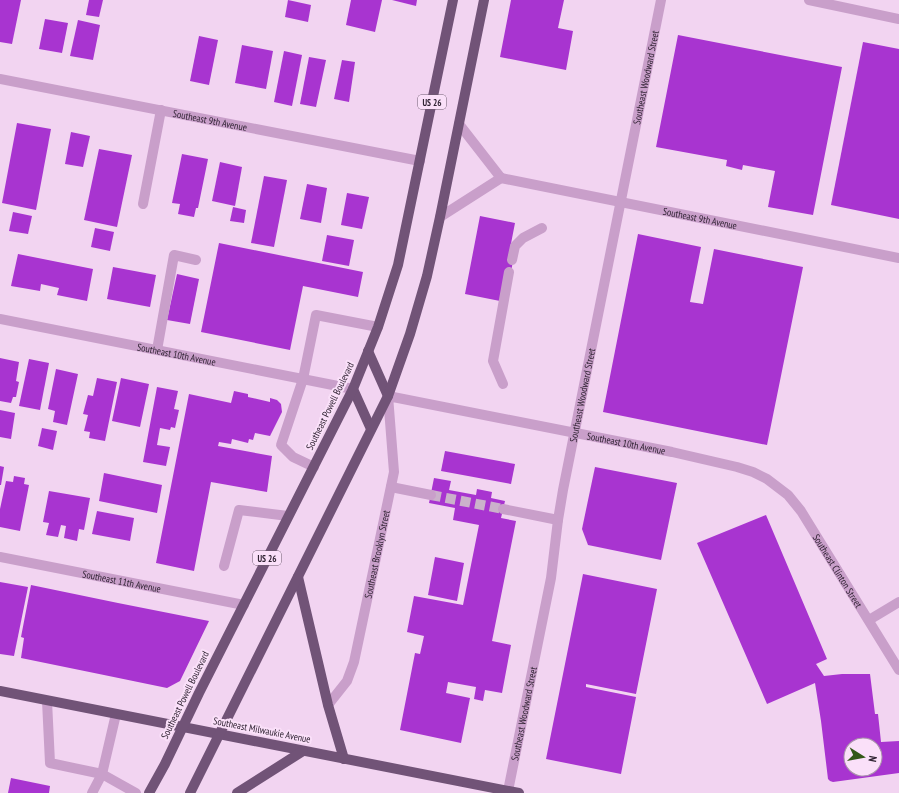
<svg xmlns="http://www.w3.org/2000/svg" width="899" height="793" font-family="'PT Sans Narrow',sans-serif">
	<rect width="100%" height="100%" fill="#f2d4f1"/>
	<g fill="#a834d0" fill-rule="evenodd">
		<path d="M0,0H21L12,44L0,42Z"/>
		<path d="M89,0H103L99,17L86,15Z"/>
		<path d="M288,0L311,5L308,22L285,17Z"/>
		<path d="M351,0H382L375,32L346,25Z"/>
		<path d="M392,0H417L416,6Z"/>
		<path d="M511,0H564L558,28L573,31L566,70L500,57Z"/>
		<path d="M45,19L68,23L62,53L39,49Z"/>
		<path d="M78,20L100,25L93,60L70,56Z"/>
		<path d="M678,35L842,67L813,215L768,207L775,171L743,165L742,170L726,166L727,160L656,147Z"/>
		<path d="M199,36L218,40L209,85L190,81Z"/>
		<path d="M863,42L899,49V219L831,205Z"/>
		<path d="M242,45L273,51L266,89L235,83Z"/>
		<path d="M284,51L302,55L292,106L274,102Z"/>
		<path d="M309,57L326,60L316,107L300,104Z"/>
		<path d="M342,60L355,62L349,102L334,99Z"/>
		<path d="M17,123L51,129L36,210L2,203Z"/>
		<path d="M71,132L90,136L83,167L65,164Z"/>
		<path d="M99,149L132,155L117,227L84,220Z"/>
		<path d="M182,154L208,159L198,208H196L194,217L178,214L180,204L172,203Z"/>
		<path d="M220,162L242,167L235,206L212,201Z"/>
		<path d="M264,176L287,180L274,247L251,243Z"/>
		<path d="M307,184L327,188L321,223L300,219Z"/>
		<path d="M347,193L369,197L362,229L341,225Z"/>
		<path d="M233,207L246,210L244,223L230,221Z"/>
		<path d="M13,212L32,216L28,234L9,231Z"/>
		<path d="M480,216L515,223L508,259L513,260L511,273L500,301L465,294Z"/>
		<path d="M95,228L114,232L110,251L91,247Z"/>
		<path d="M638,234L701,247L690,302L703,304L714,249L803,267L767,445L603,412Z"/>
		<path d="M327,235L354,240L349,266L322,261Z"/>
		<path d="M219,243L363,272L358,297L303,286L290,350L201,332Z"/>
		<path d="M18,254L93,269L87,301L57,295L59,288L41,284L40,291L11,286Z"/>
		<path d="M113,267L156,275L150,307L107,299Z"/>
		<path d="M177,274L199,279L190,324L167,320Z"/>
		<path d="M0,358L19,362L16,381L19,382L16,397H13L11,403L0,401Z"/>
		<path d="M29,359L49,363L40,410L19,406Z"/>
		<path d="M56,369L78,374L67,425L53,422L55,411L48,409Z"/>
		<path d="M97,378L117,382L105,441L89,438L90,432L84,431L88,415L83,414L88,395L93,396Z"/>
		<path d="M121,378L149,384L140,427L112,421Z"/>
		<path d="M157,387L178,391L174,409L179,410L175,428L171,427L170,430L160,428L157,445L170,447L166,466L143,462Z"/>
		<path d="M234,391L248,394V397L270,402V398L277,400L281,404L282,412L270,436L255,433L253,440L249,439L248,443L232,439L231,444L219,442L218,446L272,456L267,492L211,482L194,571L156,563L189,394L231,403Z"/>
		<path d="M0,410L15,413L11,439L0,437Z"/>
		<path d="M42,428L57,431L53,450L38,446Z"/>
		<path d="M445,451L515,464L511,484L441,471Z"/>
		<path d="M0,466L4,467L1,485H0Z"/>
		<path d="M595,467L677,483L661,560L588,545L582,529Z"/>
		<path d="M104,473L162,485L157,513L99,501Z"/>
		<path d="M14,476L25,478L24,484L29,485L20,531L0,527V509L6,481L13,482Z"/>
		<path d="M434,478L451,481L449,490L476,495L477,489L492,492L491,498L505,501L501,518L516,521L492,641L511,645L502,693L485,690L483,701L474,699L476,687L448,682L446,693L470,698L461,743L400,730L415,653L420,654L424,636L407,632L414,596L463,605L479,525L453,520L455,508L429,503Z"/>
		<path d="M49,491L90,498L84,530L79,529L77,541L64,538L66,526L61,525L58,537L46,535L49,523L43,522Z"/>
		<path d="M97,511L134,518L130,541L92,534Z"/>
		<path d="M766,515L827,659L816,664L824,676L842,674H870L875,714H878L881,742L899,741V773L833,782L830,781L828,779L821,721L815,683L767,704L697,543ZM851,745H875V769H851Z"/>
		<path d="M435,557L464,563L457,601L428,595Z"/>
		<path d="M583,574L657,589L636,694L586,684V687L636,697L621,774L546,759Z"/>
		<path d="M0,582L28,587L14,656L0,654Z"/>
		<path d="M31,585L118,603L209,621L180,681L167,688L104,675L21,658L24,638L21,637Z"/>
		<path d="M11,778L50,786L49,793H8Z"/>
	</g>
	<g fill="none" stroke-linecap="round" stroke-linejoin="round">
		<path stroke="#cbb1cb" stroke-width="10" stroke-dasharray="10 5" stroke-linecap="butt" d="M431,495L503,509"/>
		<g stroke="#c99fca" stroke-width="10">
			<path d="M809,0L899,19"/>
			<path id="s1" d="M0,79L420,161"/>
			<path d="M459,124L501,178"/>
			<path id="s2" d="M501,178L899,258"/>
			<path d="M143,204L161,110"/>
			<path d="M440,217L501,178"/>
			<path d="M512,260L515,246L523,238L542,228"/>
			<path id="s3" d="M0,319L353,389"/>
			<path d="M157,350L174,255L196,260"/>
			<path d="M503,384L493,361L509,272"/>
			<path d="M314,467L293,457L281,445L303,379L316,315L378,327"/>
			<path d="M391,487L431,495"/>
			<path d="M503,509L558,520"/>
			<path id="s4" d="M0,557L244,605"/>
			<path d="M224,566L239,510L288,516"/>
			<path d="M869,620L899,602"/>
			<path d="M47,701L50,763L102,774L136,793"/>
			<path id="s5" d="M328,705L347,681L354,662L394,472L388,396L672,452L737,467L753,472L767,479L788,495L801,511L899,670"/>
			<path id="s6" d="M508,791L551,578L558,520L563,490L661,0"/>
			<path d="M92,793L102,774L116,714"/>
		</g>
		<g stroke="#715377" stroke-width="10">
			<path d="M368,351L388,396"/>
			<path d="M353,389L371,429"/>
			<path d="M298,577L328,705L344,759"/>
			<path d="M0,691L519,793"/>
			<path d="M149,793L165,764L199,693L353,389L378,327L398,265L453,0"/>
			<path d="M190,793L388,396L410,334L427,276L440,217L484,0"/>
			<path d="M237,793L303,751"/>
		</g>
	</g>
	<g text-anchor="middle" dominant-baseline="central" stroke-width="4" stroke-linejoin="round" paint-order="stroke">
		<g fill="#fae0f9" stroke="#6d5c6e" stroke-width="1">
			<rect x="418" y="95" width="28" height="14" rx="3"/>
			<rect x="253" y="551" width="28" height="14" rx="3"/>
		</g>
		<g font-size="9" font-weight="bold" fill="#302333">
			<text x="432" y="102">US 26</text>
			<text x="267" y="558">US 26</text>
		</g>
		<g font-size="10" fill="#302333" stroke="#fae0f9">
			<text stroke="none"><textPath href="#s6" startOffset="727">Southeast Woodward Street</textPath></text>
			<text stroke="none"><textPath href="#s1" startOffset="214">Southeast 9th Avenue</textPath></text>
			<text stroke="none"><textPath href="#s2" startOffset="203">Southeast 9th Avenue</textPath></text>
			<text stroke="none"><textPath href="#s3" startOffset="180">Southeast 10th Avenue</textPath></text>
			<text stroke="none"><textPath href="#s6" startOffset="403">Southeast Woodward Street</textPath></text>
			<text transform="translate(330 406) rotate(-64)">Southeast Powell Boulevard</text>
			<text stroke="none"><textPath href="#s5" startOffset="564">Southeast 10th Avenue</textPath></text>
			<text stroke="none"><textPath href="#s5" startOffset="161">Southeast Brooklyn Street</textPath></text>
			<text stroke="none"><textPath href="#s5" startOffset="827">Southeast Clinton Street</textPath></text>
			<text stroke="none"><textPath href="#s4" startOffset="124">Southeast 11th Avenue</textPath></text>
			<text transform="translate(185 695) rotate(-64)">Southeast Powell Boulevard</text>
			<text stroke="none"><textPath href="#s6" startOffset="79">Southeast Woodward Street</textPath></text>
			<text transform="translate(262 730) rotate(11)">Southeast Milwaukie Avenue</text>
		</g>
	</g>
	<g transform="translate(863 757) rotate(101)"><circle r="19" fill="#fae0f9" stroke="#a994aa"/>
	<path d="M0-3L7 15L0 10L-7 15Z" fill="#325717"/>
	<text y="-6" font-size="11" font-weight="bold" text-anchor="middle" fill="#302333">N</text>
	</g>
</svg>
